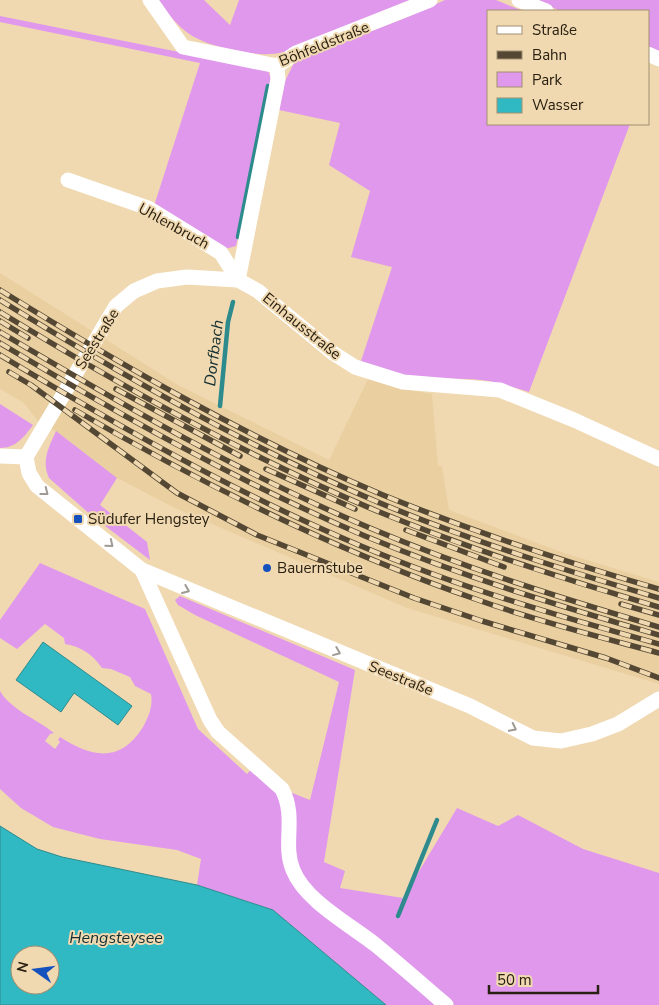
<svg xmlns="http://www.w3.org/2000/svg" width="659" height="1005" font-family="'Nunito Sans',sans-serif">
	<rect width="100%" height="100%" fill="#f0d9b1"/>
	<path fill="#eacfa0" d="M0,273L178,385L329,460L368,379L402,389L432,394L438,466H442L449,510L564,553L659,582V684L407,608L175,508L117,478L56,431L37,420L24,403L0,389Z"/>
	<g fill="#e098ed">
		<path d="M158,0H204L230,25L239,0H410L284,52C267,56 251,54 234,50C195,42 181,33 158,0Z"/>
		<path d="M445,0H496L523,11H488V124H630L529,392C513,387 497,382 481,380C440,376 398,383 361,361L392,267L351,257L370,191L329,165L340,123L279,110L285,81L295,61L410,16Z"/>
		<path d="M534,0H659V51L648,47V11H561Z"/>
		<path d="M0,16L268,70L271,79L236,246L225,249L153,209L200,63L0,22Z"/>
		<path d="M0,404L33,425C24,437 16,448 0,448Z"/>
		<path d="M56,431L117,478L100,505L147,542L150,560L92,516L49,478C41,461 49,447 56,431Z"/>
		<path d="M40,563L145,609L198,729L247,774L255,765L282,789L310,800L339,682L195,615L178,605L175,600L180,596L355,670L324,862L345,871L340,888L403,898L457,808L498,826L518,815L583,849L659,873V1005H386L273,910L197,885L201,859L177,850L100,839L53,827L21,808L0,789V691C11,710 37,719 54,733L50,734L45,741L55,749L60,742L58,740L60,737C92,758 121,763 143,727C149,716 153,706 151,694L135,686L130,677L111,669L102,668C92,654 82,647 65,644L64,638L45,624L17,649L0,638V620Z"/>
	</g>
	<g fill="#30b9c2" stroke="#2e8b8d" fill-rule="evenodd">
		<path d="M43,642L132,706L118,725L74,693L61,712L16,680Z"/>
		<path d="M0,826L37,849L62,857L197,885L273,910L386,1005H0ZM20,955H50V985H20Z"/>
	</g>
	<g fill="none" stroke-linecap="round" stroke-linejoin="round">
		<g stroke="#2e8b8d" stroke-width="4.5">
			<path d="M238,237L268,86"/>
			<path d="M220,406L228,322L233,302"/>
			<path d="M398,916L437,820"/>
		</g>
		<g stroke="#fff" stroke-width="15">
			<path d="M150,0L183,47L277,66L296,53L430,0"/>
			<path d="M519,0L546,11"/>
			<path d="M648,54L659,59"/>
			<path d="M68,180L148,208L221,253L238,280"/>
			<path d="M238,280L278,79L277,66"/>
			<path d="M0,456L26,457"/>
			<path d="M659,459L574,420L500,390L403,382L355,367L333,353L258,291L238,280L187,277L157,281L134,291L116,306L26,457L29,473L37,486L142,570L470,706L533,738L561,741L592,734L618,724L659,699"/>
			<path d="M142,570L210,720L218,732L282,789C297,818 282,843 293,870C305,901 351,925 377,946C400,965 423,985 446,1005"/>
		</g>
		<defs>
			<g id="rail">
				<path d="M0,290C123,366 249,439 383,495C474,532 565,562 659,589"/>
				<path d="M0,300C122,375 247,447 380,503C471,541 564,570 659,598"/>
				<path d="M0,312C121,386 246,456 377,511C469,549 563,579 659,607"/>
				<path d="M0,321L28,338"/>
				<path d="M0,332C120,403 241,474 370,528C464,568 561,598 659,627"/>
				<path d="M0,343C119,414 238,482 365,536C461,576 559,606 659,635"/>
				<path d="M0,355C117,425 235,493 361,546C458,587 558,616 659,644"/>
				<path d="M9,372L31,385L177,493L257,535L414,598L482,621L606,658L659,678"/>
				<path d="M116,389L240,456"/>
				<path d="M75,410C205,486 339,552 481,601C540,622 600,637 659,653"/>
				<path d="M266,469L355,509"/>
				<path d="M406,530L504,567"/>
				<path d="M621,604L659,615"/>
			</g>
		</defs>
		<use href="#rail" stroke="#544834" stroke-width="5.5"/>
		<use href="#rail" stroke="#f0d9b1" stroke-width="4" stroke-dasharray="11" stroke-linecap="butt"/>
	</g>
	<defs><path id="oneway-chevron" d="M-2-3.5L2.5 0L-2 3.5" fill="none" stroke-width="1.6" stroke-linecap="round" stroke-linejoin="round" transform="scale(1.25)"/></defs>
	<g stroke="#9f9b94">
		<use href="#oneway-chevron" transform="translate(45 492) rotate(38)"/>
		<use href="#oneway-chevron" transform="translate(110 544) rotate(39)"/>
		<use href="#oneway-chevron" transform="translate(186 590) rotate(23)"/>
		<use href="#oneway-chevron" transform="translate(337 652) rotate(22)"/>
		<use href="#oneway-chevron" transform="translate(513 728) rotate(27)"/>
	</g>
	<g fill="#1551bc" stroke="#f0d9b1" stroke-width="2">
		<rect x="73" y="514" width="10" height="10" rx="2.5"/>
		<circle cx="267" cy="568" r="5"/>
	</g>
	<g text-anchor="middle" dominant-baseline="central" stroke-width="4" stroke-linejoin="round" paint-order="stroke">
		<g font-size="15" fill="#292011" stroke="#f0d9b1">
			<text transform="translate(324 44) rotate(-22)">Böhfeldstraße</text>
			<text transform="translate(174 226) rotate(29)">Uhlenbruch</text>
			<text transform="translate(302 326) rotate(39)">Einhausstraße</text>
			<text transform="translate(97 339) rotate(-58)">Seestraße</text>
			<text transform="translate(401 678) rotate(22)">Seestraße</text>
		</g>
		<g font-size="15" fill="#292011" stroke="#f0d9b1" text-anchor="start">
			<text x="88" y="519">Südufer Hengstey</text>
			<text x="277" y="568">Bauernstube</text>
		</g>
		<g font-size="16" font-style="italic" fill="#132f31" stroke="#f0d9b1">
			<text transform="translate(214 353) rotate(-83)">Dorfbach</text>
			<text x="116" y="938">Hengsteysee</text>
		</g>
	</g>
	<rect x="487" y="10" width="162" height="115" fill="#f0d9b1" stroke="#a08f71"/>
	<rect x="497" y="26" width="25" height="8" fill="#ffffff" stroke="#a08f71"/>
	<text x="532" y="35" font-size="15" fill="#292011">Straße</text>
	<rect x="497" y="51" width="25" height="8" fill="#544834" stroke="#a08f71"/>
	<text x="532" y="60" font-size="15" fill="#292011">Bahn</text>
	<rect x="497" y="72" width="25" height="15" fill="#e098ed" stroke="#a08f71"/>
	<text x="532" y="85" font-size="15" fill="#292011">Park</text>
	<rect x="497" y="98" width="25" height="15" fill="#30b9c2" stroke="#a08f71"/>
	<text x="532" y="110" font-size="15" fill="#292011">Wasser</text>
	<g transform="translate(35 970) rotate(284)"><circle r="24" fill="#f0d9b1" stroke="#a08f71"/>
	<path d="M0-4L9 19L0 12L-9 19Z" fill="#1551bc"/>
	<text y="-8" font-size="14" font-weight="bold" text-anchor="middle" fill="#292011">N</text>
	</g>
	<path d="M489 985v8h109v-8" fill="none" stroke="#292011" stroke-width="2.5"/>
	<text x="497" y="985" font-size="15" fill="#292011" stroke="#f0d9b1" stroke-width="4" paint-order="stroke">50 m</text>
</svg>
